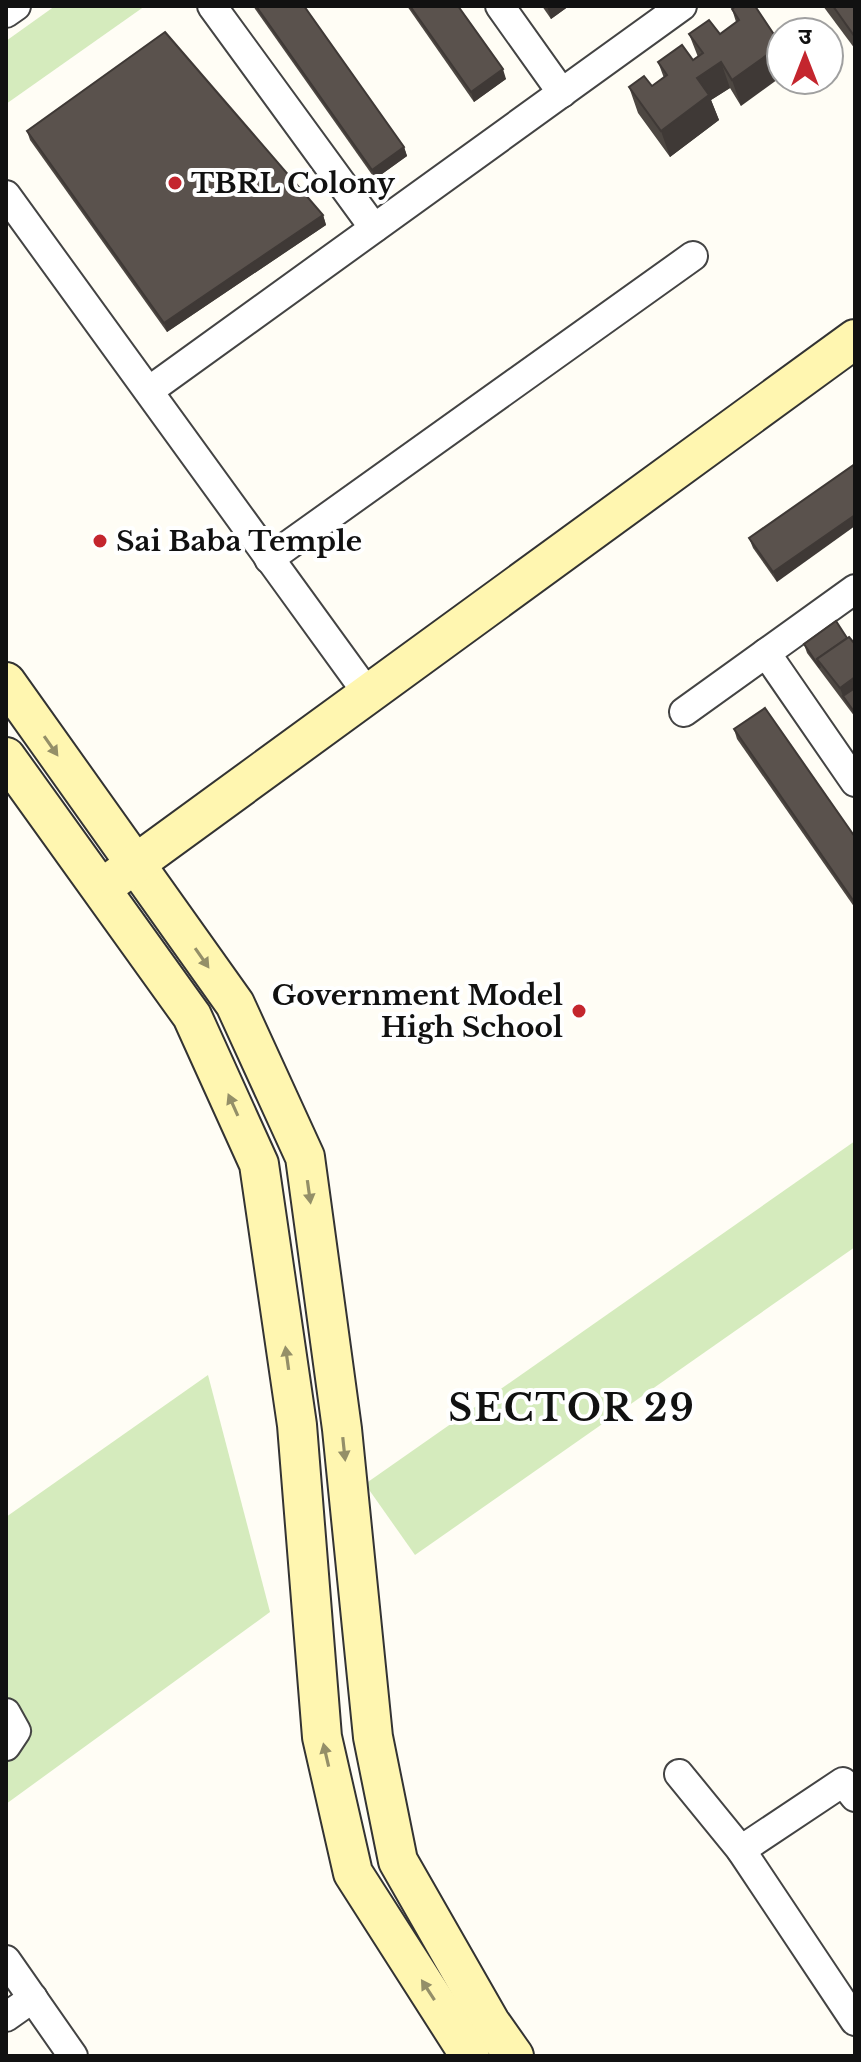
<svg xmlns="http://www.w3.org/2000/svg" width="861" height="2062" font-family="'Libre Baskerville','Noto Sans Devanagari',serif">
	<rect width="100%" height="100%" fill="#fffdf5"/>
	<g fill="#d5ebbd">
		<path d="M55,6H145L6,104V41Z"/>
		<path d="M855,1141V1247L415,1555L365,1484Z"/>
		<path d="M208,1375L270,1612L6,1804V1517Z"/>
	</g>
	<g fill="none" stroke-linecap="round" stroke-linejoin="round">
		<defs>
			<g id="street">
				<path d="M212,6L374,228"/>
				<path d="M500,6L562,93"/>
				<path d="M6,13L16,6"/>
				<path d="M6,195L368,694"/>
				<path d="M150,390L682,6"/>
				<path d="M269,559L693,256"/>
				<path d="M766,653L855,782"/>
				<path d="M684,712L855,589"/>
				<path d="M6,1713L16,1731L6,1746"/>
				<path d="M679,1774L741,1850L855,2021"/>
				<path d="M741,1850L843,1782L855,1797"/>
				<path d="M6,1960L73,2056"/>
				<path d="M6,2017L33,1998"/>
			</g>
			<g id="secondary">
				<path d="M6,682L235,1004L305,1157L342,1429L373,1737L398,1861L490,2022L514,2056"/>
				<path d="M6,757L192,1016L259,1164L297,1425L322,1737L353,1873L470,2056"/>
				<path d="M116,878L855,339"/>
			</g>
		</defs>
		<use href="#street" stroke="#444" stroke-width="32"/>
		<use href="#secondary" stroke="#333" stroke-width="42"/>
		<use href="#street" stroke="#fff" stroke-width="28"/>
		<use href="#secondary" stroke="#fff6b0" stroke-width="38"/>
	</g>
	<g fill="#4d4742">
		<path d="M253,6H304L404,147L407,156L375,179Z"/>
		<path d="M407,6H458L506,79L474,102Z"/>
		<path d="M542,6H569L551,19Z"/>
		<path d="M755,6L741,106L730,88L711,100L719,120L670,157L638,113L629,87L652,86L664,78L658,62L693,60L698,57L689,34H720L736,22L732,9Z"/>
		<path d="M823,6H855V49Z"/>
		<path d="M27,131L323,215L326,225L167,332L30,140Z"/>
		<path d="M855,464L777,582L753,548L749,538Z"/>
		<path d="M847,638L855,644V717L807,653L804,644Z"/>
		<path d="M734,729L855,837V908L737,739Z"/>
	</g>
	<g fill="#3f3936">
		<path d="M547,6H569L551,19Z"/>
		<path d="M781,45V77L741,106L732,80Z"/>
		<path d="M721,62L730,88L711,100L719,120L670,157L661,131L697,78Z"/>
		<path d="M503,69L506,79L474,102L471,92Z"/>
		<path d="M404,147L407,156L375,179L372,170Z"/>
		<path d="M323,215L326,225L167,332L164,323Z"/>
		<path d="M855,515V526L777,582L773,572Z"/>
		<path d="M855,677V700L843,696L840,688Z"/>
	</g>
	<g fill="#5a524d" stroke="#3f3936" stroke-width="2">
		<path d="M256,6H304L404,147L372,170Z"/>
		<path d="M410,6H458L503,69L471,92Z"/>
		<path d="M736,6H755L781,45L732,80L721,62L697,78L709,95L661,131L629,87L644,76L652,86L667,75L658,62L682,45L693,60L703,53L689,34L709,20L720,34L739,20L732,9Z"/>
		<path d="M833,6H855V37Z"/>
		<path d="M165,32L323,215L164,323L27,131Z"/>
		<path d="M855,464V515L773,572L749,538Z"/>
		<path d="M836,621L847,638L817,659L820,668L804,644Z"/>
		<path d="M849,637L855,644V677L840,688L817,659Z"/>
		<path d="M855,688V713L843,696Z"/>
		<path d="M765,708L855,837V903L734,729Z"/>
	</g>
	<defs><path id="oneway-solid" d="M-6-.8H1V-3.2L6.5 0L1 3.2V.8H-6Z" transform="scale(2)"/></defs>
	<g fill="#948f68">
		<use href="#oneway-solid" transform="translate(51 746) rotate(55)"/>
		<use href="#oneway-solid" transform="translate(202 958) rotate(55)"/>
		<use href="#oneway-solid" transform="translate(233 1105) rotate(-114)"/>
		<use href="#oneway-solid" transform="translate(309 1192) rotate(82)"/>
		<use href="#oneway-solid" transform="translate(287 1358) rotate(-98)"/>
		<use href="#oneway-solid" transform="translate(344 1449) rotate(84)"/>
		<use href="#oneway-solid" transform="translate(326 1755) rotate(-103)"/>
		<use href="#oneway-solid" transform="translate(428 1990) rotate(-123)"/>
	</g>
	<g fill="#c4262e" stroke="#fff" stroke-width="3">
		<circle cx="175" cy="183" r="8"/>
		<circle cx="100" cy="541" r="8"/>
		<circle cx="579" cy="1011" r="8"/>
	</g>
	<g text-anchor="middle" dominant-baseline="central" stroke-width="8" stroke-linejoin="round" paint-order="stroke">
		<g font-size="28" font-weight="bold" fill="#111" stroke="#fff" text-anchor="start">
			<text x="191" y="183">TBRL Colony</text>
			<text x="116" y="541">Sai Baba Temple</text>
			<text x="563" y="995" text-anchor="end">Government Model<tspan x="563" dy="32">High School</tspan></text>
		</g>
		<g font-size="36" font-weight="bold" letter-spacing="2" fill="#111" stroke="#fff">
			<text x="572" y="1408">SECTOR 29</text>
		</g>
	</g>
	<rect width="861" height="2062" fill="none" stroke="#111111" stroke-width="16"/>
	<g transform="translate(805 56)"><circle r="38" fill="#ffffff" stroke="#a0a0a0" stroke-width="2"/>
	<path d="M0-6L14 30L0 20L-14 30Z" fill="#c4262e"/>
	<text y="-12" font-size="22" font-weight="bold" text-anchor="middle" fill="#111111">उ</text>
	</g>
</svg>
